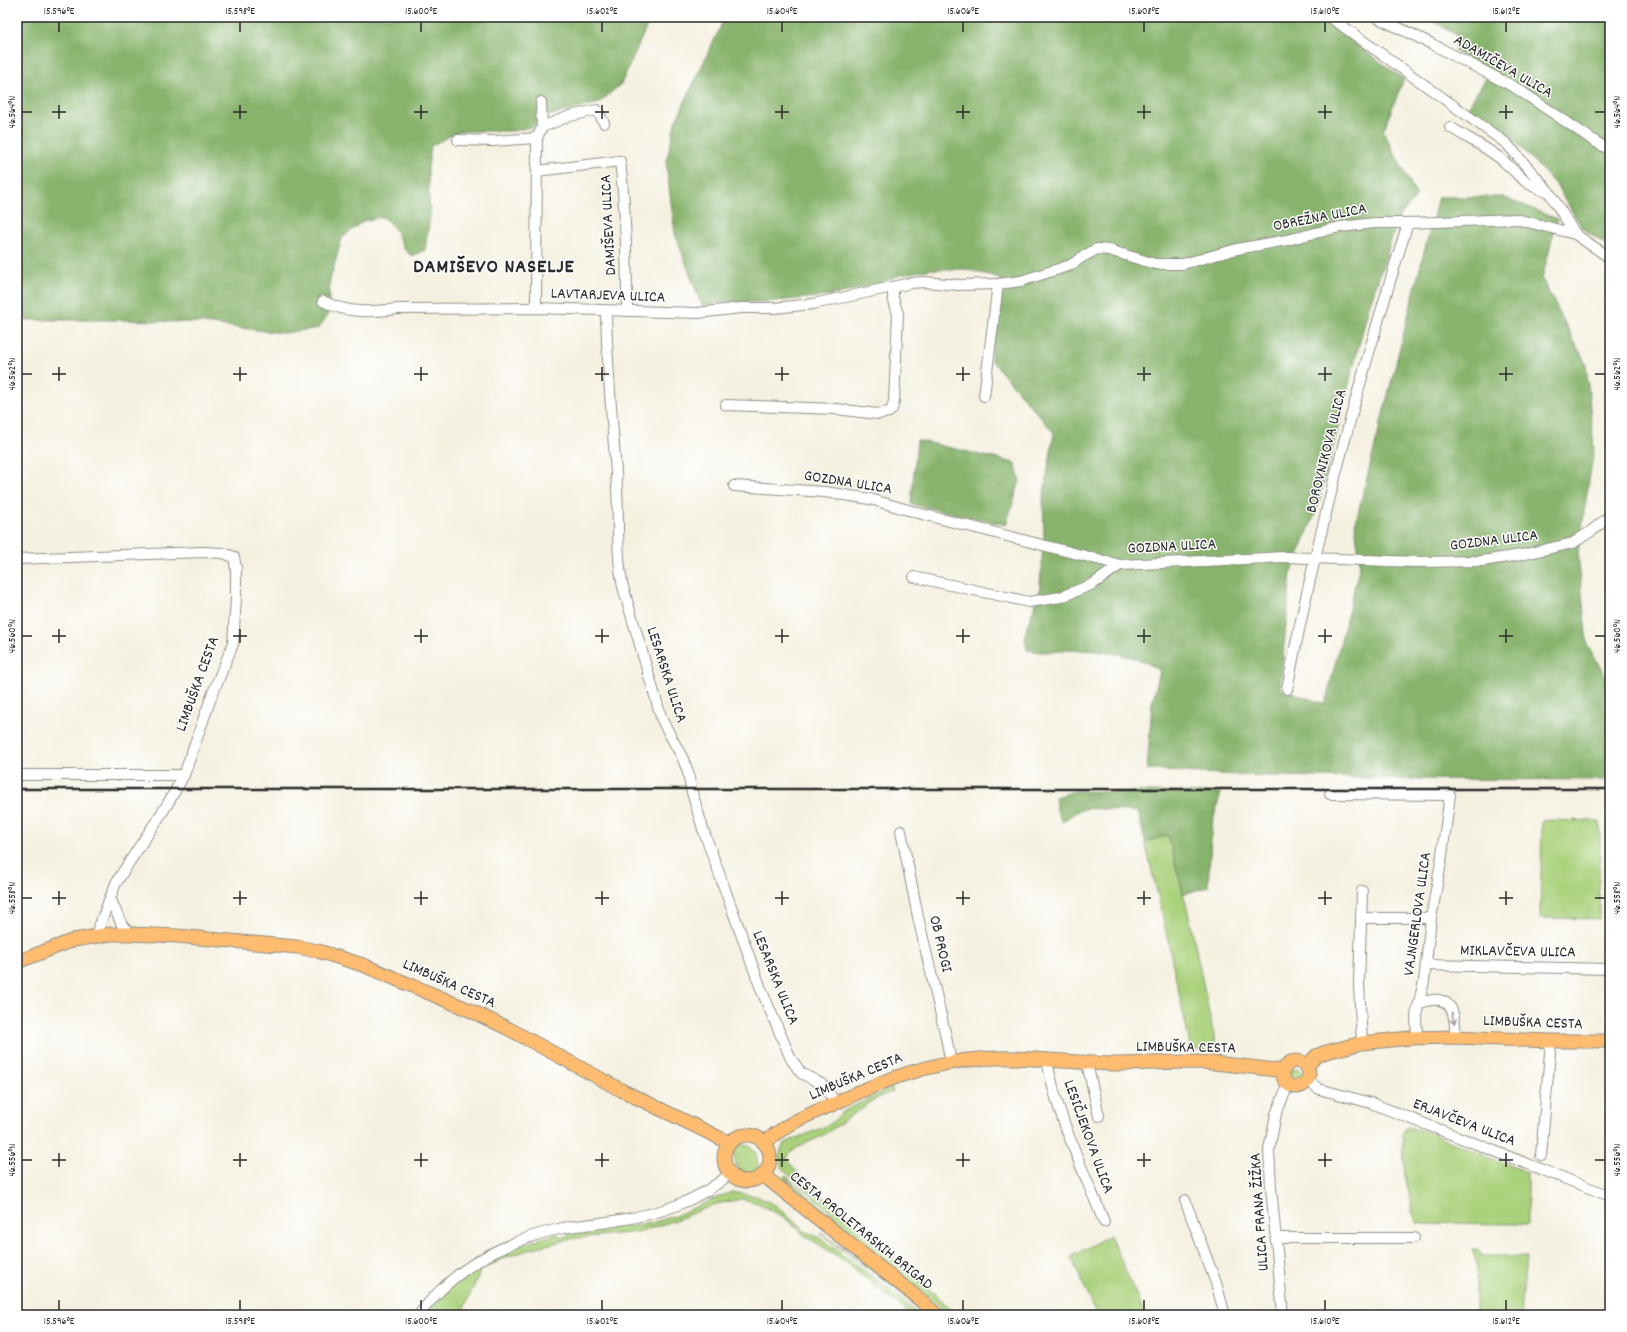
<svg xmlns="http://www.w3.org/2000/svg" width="1627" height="1332" font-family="Dekko,sans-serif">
	<rect width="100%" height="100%" fill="#fff"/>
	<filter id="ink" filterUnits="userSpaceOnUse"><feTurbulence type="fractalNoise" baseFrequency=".025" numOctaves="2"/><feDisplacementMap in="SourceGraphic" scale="8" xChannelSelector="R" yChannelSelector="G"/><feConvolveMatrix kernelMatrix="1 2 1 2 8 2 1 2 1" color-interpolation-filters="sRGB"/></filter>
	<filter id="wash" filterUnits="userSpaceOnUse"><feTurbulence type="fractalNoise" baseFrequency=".012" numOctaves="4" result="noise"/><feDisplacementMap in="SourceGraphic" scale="16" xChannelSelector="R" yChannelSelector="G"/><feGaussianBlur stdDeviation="0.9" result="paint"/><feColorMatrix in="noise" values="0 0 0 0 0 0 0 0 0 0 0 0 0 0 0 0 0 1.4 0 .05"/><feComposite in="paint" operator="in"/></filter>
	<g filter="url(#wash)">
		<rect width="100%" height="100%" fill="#f5f1e1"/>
		<g fill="#aad17c" stroke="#6a7e54">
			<path d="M1542,820L1600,821L1599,919L1540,918Z"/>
			<path d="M1168,835L1190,920L1217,1051L1191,1050L1160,904L1145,842Z"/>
			<circle cx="1296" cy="1075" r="7"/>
			<path d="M891,1087L893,1092C876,1094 838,1127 820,1137C808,1143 794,1146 787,1158C792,1170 810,1184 820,1193C864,1235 913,1272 957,1315H950L864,1243L785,1171L781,1165L780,1157L781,1149L785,1143L829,1125L844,1111Z"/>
			<path d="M1407,1127L1424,1131L1527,1172V1224L1416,1223L1405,1176L1402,1134Z"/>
			<path d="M740,1145C759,1144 756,1157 759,1170C751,1175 741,1175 736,1165C734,1160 735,1154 733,1149Z"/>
			<path d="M785,1175L863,1245L945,1315H941L860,1246L829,1217L783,1177Z"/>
			<path d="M732,1192L756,1196L777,1206L804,1231L820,1238L888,1288L919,1315H911L839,1257L805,1236L784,1217L758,1203L742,1199L716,1204L679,1219L639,1232L577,1238L541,1246L506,1257L481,1270L461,1315H425C449,1284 485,1256 523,1244C535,1240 547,1237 558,1234L561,1238L567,1236L569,1232L617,1225L628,1227L647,1224L675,1216L718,1197Z"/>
			<path d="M820,1233L892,1283L929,1315H926L891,1286Z"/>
			<path d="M1110,1235L1145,1315H1097L1071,1257Z"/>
			<path d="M1472,1249H1478L1482,1256H1526L1521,1315H1477L1475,1308L1477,1263Z"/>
		</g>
		<g fill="#87b36c" stroke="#596f4c">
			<path d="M17,17H651L621,84L599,103L540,118L534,126L514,131H459L431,146L428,168L430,216L425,250L411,256L404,249L395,229L383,217L363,221L342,238L330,280L328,315L319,328L284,333L255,330L204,323L128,320H24L17,314Z"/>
			<path d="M725,17H1318L1404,79L1383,131L1417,196L1399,217L1368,310L1317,509L1291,573L1280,689L1325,704L1360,565L1355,525L1438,197H1503L1557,219L1542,279L1586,364L1594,449L1578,552L1587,644L1610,684V780L1403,779L1237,775L1147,770L1152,703L1160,671C1141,655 1099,650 1074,650C1057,651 1044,654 1027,650L1025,637L1027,626L1039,595L1044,536L1043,499L1054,433L991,360L1000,278L966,269H931L900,275L875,285L829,296L764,302H727L702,306L675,234L666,163L675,123Z"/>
			<path d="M1426,17H1610V247L1583,229L1556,185L1510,136L1468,107L1490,72L1455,51L1456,35Z"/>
			<path d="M917,440L1015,463L1020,481L1006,525L911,504Z"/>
			<path d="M1075,791L1221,793L1212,824L1208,887L1183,894L1168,835L1145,842L1138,812L1088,808L1076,812L1062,822L1057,811L1055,797Z"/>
		</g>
	</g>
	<g filter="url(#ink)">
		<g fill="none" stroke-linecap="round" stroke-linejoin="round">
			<defs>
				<g id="minor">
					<path d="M1330,17L1507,144L1549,192L1575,234"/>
					<path d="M1376,17L1432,44L1516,88L1596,142L1610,150"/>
					<path d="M541,102L542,127"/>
					<path d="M1450,127C1467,138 1486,147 1501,159C1519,174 1524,186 1549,192"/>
					<path d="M537,138L542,127L570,116L597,110L604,123"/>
					<path d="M458,140L493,141L537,138L536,308"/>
					<path d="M537,171L620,161C626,211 627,261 627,311"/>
					<path d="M323,301C347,314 372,312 398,309L536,308L698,313L741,308H774L813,304L911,283L924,282L959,285L998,284L1021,281L1071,265L1082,257L1097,249L1109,250L1155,264H1183L1237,249L1287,240L1340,227L1375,223H1408L1516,219L1575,234L1610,258"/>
					<path d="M606,311C607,370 613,428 617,487C619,521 616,554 623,587L662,720L683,759L688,772L691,789L703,829L761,989L791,1059L801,1073L822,1084L836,1103"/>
					<path d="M984,396L998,284"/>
					<path d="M726,405L836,409L878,414L889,412L892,409L894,401L898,314L893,298V287"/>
					<path d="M734,486L825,492L870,499L922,514L1120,565L1285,557L1416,562L1482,561L1521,555L1573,543L1590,532L1610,516"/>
					<path d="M17,559L202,552L223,553L234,557L236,568V597L233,644L212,695L184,775L167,805L130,861L116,883L110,898"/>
					<path d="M914,577L1029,602L1061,597L1093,584L1120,565"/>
					<path d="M1287,689C1317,532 1360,376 1408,223"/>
					<path d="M17,775H184"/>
					<path d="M1330,794L1450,795L1441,862L1431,918L1424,981L1416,1015L1417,1037"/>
					<path d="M901,831L918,917L946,1037L951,1063"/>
					<path d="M1361,918H1431"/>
					<path d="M95,937L110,898L122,925L130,934"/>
					<path d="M1426,965L1610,969"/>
					<path d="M1420,1003C1450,992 1456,1010 1455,1037"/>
					<path d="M1362,1043L1359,984L1362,891"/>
					<path d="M1047,1060C1057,1117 1083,1169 1104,1222"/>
					<path d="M1087,1063L1099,1116"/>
					<path d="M1307,1080L1319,1089L1371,1103L1610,1196"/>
					<path d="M1541,1155L1551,1041"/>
					<path d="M1185,1200L1216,1283L1225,1315"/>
					<path d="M1276,1238H1414"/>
					<path d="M419,1315C454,1267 507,1240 563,1228C580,1225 597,1224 614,1221C659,1214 695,1203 730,1174"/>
					<path d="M1283,1315L1271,1187L1269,1150L1276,1114L1288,1085"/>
				</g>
				<g id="major">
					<path d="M17,962L74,940L111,934H130L178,936L297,947L318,951L363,965L467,1009L509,1029L623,1091L730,1143"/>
					<circle cx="1296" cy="1074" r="13"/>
					<path d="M1307,1066L1316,1056L1326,1052L1362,1043L1410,1038L1455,1037L1551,1041H1610"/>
					<circle cx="747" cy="1158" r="23"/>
					<path d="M764,1143C778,1131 795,1120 813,1113C821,1109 830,1106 838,1102C894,1074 951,1056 1014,1058C1047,1059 1079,1063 1111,1064C1138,1064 1165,1062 1193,1062C1223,1063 1253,1067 1283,1071"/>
					<path d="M763,1175L918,1298L937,1315"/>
				</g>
			</defs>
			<use href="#minor" stroke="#908e86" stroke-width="12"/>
			<use href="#major" stroke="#908e86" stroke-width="15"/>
			<use href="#minor" stroke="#fff" stroke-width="10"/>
			<use href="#major" stroke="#fdbc6f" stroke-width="13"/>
			<path stroke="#2b2b2b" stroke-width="2.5" d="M17,789H1610"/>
		</g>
		<defs><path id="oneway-shaft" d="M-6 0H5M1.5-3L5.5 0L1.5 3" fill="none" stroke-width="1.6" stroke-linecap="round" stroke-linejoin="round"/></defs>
		<use stroke="#a0a0a0" href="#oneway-shaft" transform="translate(1453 1018) rotate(79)"/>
	</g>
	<path fill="none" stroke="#2b2b2b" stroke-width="1.5" d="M59,22V32M240,22V32M421,22V32M602,22V32M782,22V32M963,22V32M1144,22V32M1325,22V32M1506,22V32M59,105V119M240,105V119M421,105V119M602,105V119M782,105V119M963,105V119M1144,105V119M1325,105V119M1506,105V119M22,112H32M52,112H66M233,112H247M414,112H428M595,112H609M775,112H789M956,112H970M1137,112H1151M1318,112H1332M1499,112H1513M1595,112H1605M59,367V381M240,367V381M421,367V381M602,367V381M782,367V381M963,367V381M1144,367V381M1325,367V381M1506,367V381M22,374H32M52,374H66M233,374H247M414,374H428M595,374H609M775,374H789M956,374H970M1137,374H1151M1318,374H1332M1499,374H1513M1595,374H1605M59,629V643M240,629V643M421,629V643M602,629V643M782,629V643M963,629V643M1144,629V643M1325,629V643M1506,629V643M22,636H32M52,636H66M233,636H247M414,636H428M595,636H609M775,636H789M956,636H970M1137,636H1151M1318,636H1332M1499,636H1513M1595,636H1605M59,891V905M240,891V905M421,891V905M602,891V905M782,891V905M963,891V905M1144,891V905M1325,891V905M1506,891V905M22,898H32M52,898H66M233,898H247M414,898H428M595,898H609M775,898H789M956,898H970M1137,898H1151M1318,898H1332M1499,898H1513M1595,898H1605M59,1153V1167M240,1153V1167M421,1153V1167M602,1153V1167M782,1153V1167M963,1153V1167M1144,1153V1167M1325,1153V1167M1506,1153V1167M22,1160H32M52,1160H66M233,1160H247M414,1160H428M595,1160H609M775,1160H789M956,1160H970M1137,1160H1151M1318,1160H1332M1499,1160H1513M1595,1160H1605M59,1300V1310M240,1300V1310M421,1300V1310M602,1300V1310M782,1300V1310M963,1300V1310M1144,1300V1310M1325,1300V1310M1506,1300V1310"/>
	<g text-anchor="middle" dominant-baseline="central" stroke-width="3" stroke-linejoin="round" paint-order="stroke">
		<g font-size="16" fill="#2b2b2b" stroke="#fff">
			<text transform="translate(1503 67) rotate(30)">ADAMIČEVA ULICA</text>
			<text transform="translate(1320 218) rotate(-11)">OBREŽNA ULICA</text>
			<text transform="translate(609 225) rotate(-93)">DAMIŠEVA ULICA</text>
			<text transform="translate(608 296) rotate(2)">LAVTARJEVA ULICA</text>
			<text transform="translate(1327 451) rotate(-76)">BOROVNIKOVA ULICA</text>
			<text transform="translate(848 483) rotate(9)">GOZDNA ULICA</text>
			<text transform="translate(1494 541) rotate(-7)">GOZDNA ULICA</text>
			<text transform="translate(1172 547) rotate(-3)">GOZDNA ULICA</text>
			<text transform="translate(666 675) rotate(72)">LESARSKA ULICA</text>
			<text transform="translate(198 684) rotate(-70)">LIMBUŠKA CESTA</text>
			<text transform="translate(1418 914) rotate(-82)">VAJNGERLOVA ULICA</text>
			<text transform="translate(940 944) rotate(77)">OB PROGI</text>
			<text transform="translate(1518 952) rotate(1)">MIKLAVČEVA ULICA</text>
			<text transform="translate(775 978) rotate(68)">LESARSKA ULICA</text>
			<text transform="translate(449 984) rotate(24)">LIMBUŠKA CESTA</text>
			<text transform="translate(1533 1023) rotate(2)">LIMBUŠKA CESTA</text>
			<text transform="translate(1186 1048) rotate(1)">LIMBUŠKA CESTA</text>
			<text transform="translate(856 1077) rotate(-23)">LIMBUŠKA CESTA</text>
			<text transform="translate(1464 1123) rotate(21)">ERJAVČEVA ULICA</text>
			<text transform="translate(1088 1137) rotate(70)">LESIČJEKOVA ULICA</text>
			<text transform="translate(1260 1212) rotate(-94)">ULICA FRANA ŽIŽKA</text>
			<text transform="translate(861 1231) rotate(39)">CESTA PROLETARSKIH BRIGAD</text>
		</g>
		<g font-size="20" font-weight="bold" letter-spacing="1" fill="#2b2b2b" stroke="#fff">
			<text x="494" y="268">DAMIŠEVO NASELJE</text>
		</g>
	</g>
	<rect width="1627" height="1332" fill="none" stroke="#fff" stroke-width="44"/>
	<rect x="22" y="22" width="1583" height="1288" fill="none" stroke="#2b2b2b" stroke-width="1.5"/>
	<g font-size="10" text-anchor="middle" fill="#2b2b2b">
		<text x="59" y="14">15.596°E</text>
		<text x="240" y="14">15.598°E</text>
		<text x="421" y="14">15.600°E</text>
		<text x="602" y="14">15.602°E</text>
		<text x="782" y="14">15.604°E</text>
		<text x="963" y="14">15.606°E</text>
		<text x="1144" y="14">15.608°E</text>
		<text x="1325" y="14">15.610°E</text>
		<text x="1506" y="14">15.612°E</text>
		<text transform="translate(11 112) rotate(-90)" y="4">46.564°N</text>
		<text transform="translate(1616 112) rotate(-90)" y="4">46.564°N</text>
		<text transform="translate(11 374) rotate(-90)" y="4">46.562°N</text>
		<text transform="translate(1616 374) rotate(-90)" y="4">46.562°N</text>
		<text transform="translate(11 636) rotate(-90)" y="4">46.560°N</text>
		<text transform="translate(1616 636) rotate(-90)" y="4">46.560°N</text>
		<text transform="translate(11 898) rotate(-90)" y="4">46.558°N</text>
		<text transform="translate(1616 898) rotate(-90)" y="4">46.558°N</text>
		<text transform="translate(11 1160) rotate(-90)" y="4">46.556°N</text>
		<text transform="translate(1616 1160) rotate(-90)" y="4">46.556°N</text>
		<text x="59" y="1324">15.596°E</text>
		<text x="240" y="1324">15.598°E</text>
		<text x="421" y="1324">15.600°E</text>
		<text x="602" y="1324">15.602°E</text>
		<text x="782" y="1324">15.604°E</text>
		<text x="963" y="1324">15.606°E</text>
		<text x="1144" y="1324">15.608°E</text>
		<text x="1325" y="1324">15.610°E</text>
		<text x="1506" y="1324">15.612°E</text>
	</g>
</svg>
